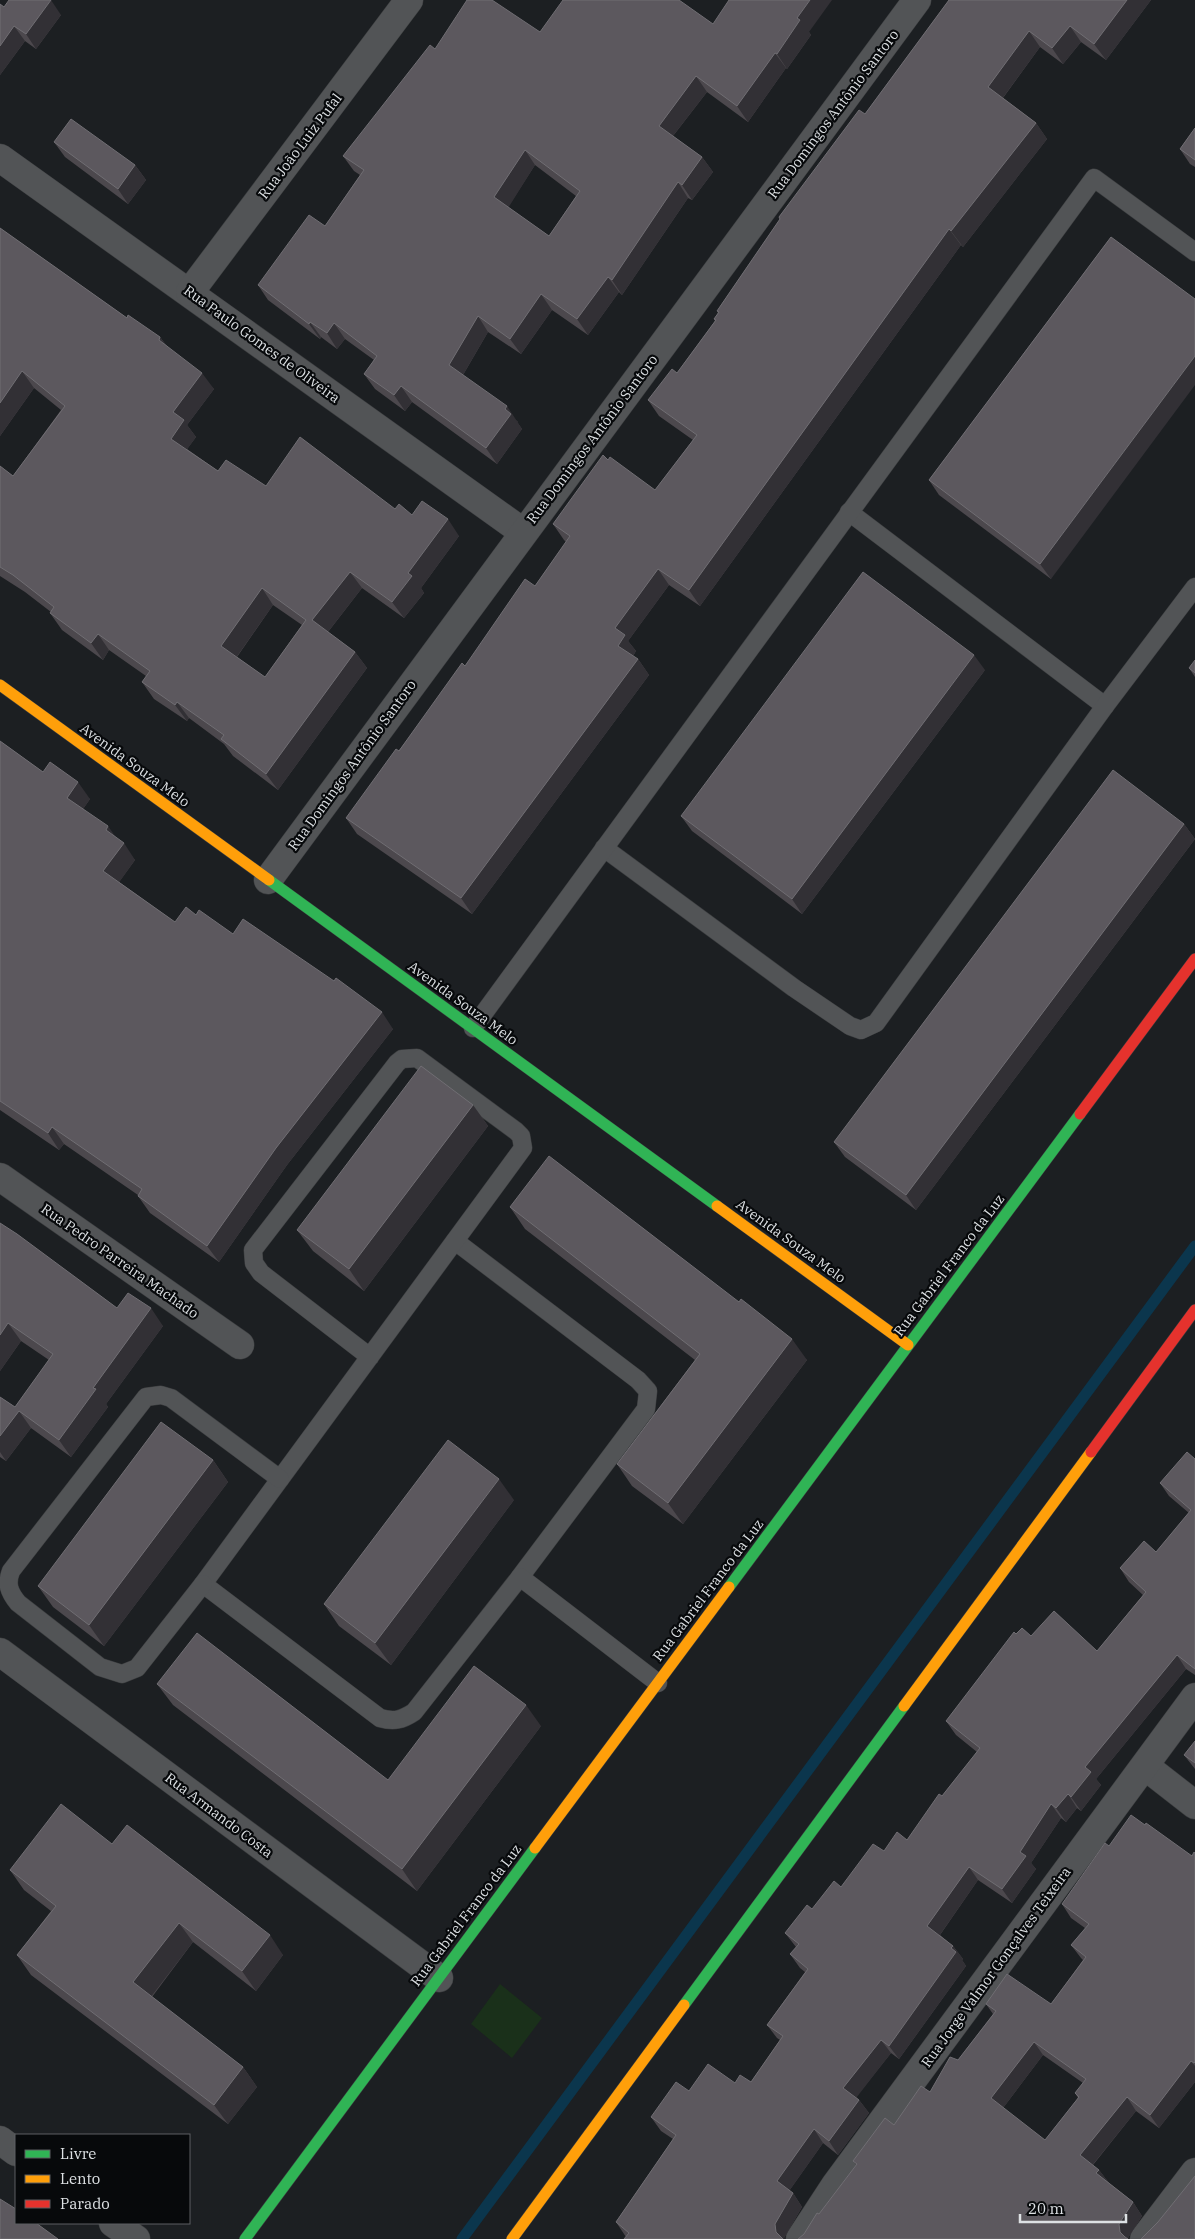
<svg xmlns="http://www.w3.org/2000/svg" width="1195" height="2239" font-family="'IBM Plex Serif',serif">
	<rect width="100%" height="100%" fill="#1c1f22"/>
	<path fill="#1a301a" d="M500,1984L542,2018L512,2058L471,2024Z"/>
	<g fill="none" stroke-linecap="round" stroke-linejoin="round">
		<path stroke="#0b364d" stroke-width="11" d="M462,2239L1195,1246"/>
		<defs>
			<g id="lane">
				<path d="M849,512L1105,706"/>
				<path d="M604,848L794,988L850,1026L861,1030L876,1023L1105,706L1195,587"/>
				<path d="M473,1028L1094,178L1195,252"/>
				<path d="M455,1241L638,1380L648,1391L646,1409L520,1577"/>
				<path d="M370,1357L261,1273L254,1263L253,1250L397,1063L402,1059L417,1058L516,1131L521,1136L523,1148L203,1584L380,1718C394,1722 402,1720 414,1712L520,1577L658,1683"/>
				<path d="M203,1584L137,1668L122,1674L100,1667L18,1603C9,1592 6,1584 11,1571L146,1397L161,1395L171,1398L280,1479"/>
			</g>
			<g id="street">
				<path d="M0,158L523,532"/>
				<path d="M190,292L409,0"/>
				<path d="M268,880L917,0"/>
				<path d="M0,1177L240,1345"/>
				<path d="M0,1652L439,1978"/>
				<path d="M1145,1766L1195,1805"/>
				<path d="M0,2140L16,2152"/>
				<path d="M113,2223L136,2239"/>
				<path d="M800,2239L836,2184L1195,1697"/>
				<path d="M1144,2239L1195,2172"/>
			</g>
			<g id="fast">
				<path d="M269,880L717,1206"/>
				<path d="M729,1587L1080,1114"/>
				<path d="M684,2005L904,1706"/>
				<path d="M245,2239L535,1848"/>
			</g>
			<g id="slow">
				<path d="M0,685L269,880"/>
				<path d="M717,1206L908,1345"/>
				<path d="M904,1706L1091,1452"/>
				<path d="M535,1848L729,1587"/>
				<path d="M512,2239L684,2005"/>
			</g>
			<g id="jam">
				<path d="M1080,1114L1195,959"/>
				<path d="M1091,1452L1195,1310"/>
			</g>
		</defs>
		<use href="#lane" stroke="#3a3c3e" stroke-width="19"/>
		<use href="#street" stroke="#3a3c3e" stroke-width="29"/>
		<use href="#fast" stroke="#3a3c3e" stroke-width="12"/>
		<use href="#slow" stroke="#3a3c3e" stroke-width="12"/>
		<use href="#jam" stroke="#3a3c3e" stroke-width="12"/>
		<use href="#lane" stroke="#525456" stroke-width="18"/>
		<use href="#street" stroke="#525456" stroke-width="28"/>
		<use href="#fast" stroke="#30b455" stroke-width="11"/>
		<use href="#slow" stroke="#ff9f0a" stroke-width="11"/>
		<use href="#jam" stroke="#e5322d" stroke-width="11"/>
	</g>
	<g fill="#4c484d" fill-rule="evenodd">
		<path d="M949,0H1151L1106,60L1081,42L1063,64L1040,47L1003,98L1036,123L1047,139L963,247L961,245L700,606L669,585L628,641L636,651L633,656L638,659L649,675L472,914L357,834L346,818L465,666L535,586L566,542L564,540L553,524L608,460L655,490L693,440L659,416L648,400L677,373L715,321L714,319L718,313L717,311L780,219L779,217L865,114Z"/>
		<path d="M0,4L4,7L61,15L36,49L25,41L0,75Z"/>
		<path d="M713,24L809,32L811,35L787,69L786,68L748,122L707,92L673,136L702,157L713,172L692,200L688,198L622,295L619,292L588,335L552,310L521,354L488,332L463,375L518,422H517L522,429L497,464L412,402L405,411L375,389L364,374L374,360L345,339L337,349L321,337L320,339L268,300L258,285L325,226L360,175L354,171L343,156L435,49L540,32ZM535,165L576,196L549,236L508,207Z"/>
		<path d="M1195,128V167L1190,164L1180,149Z"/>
		<path d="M54,142L135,165L146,180L128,204L65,157Z"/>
		<path d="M0,228L127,318L160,337L166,345L214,389L187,425L196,437L187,449L218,471L266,486L395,509L412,515L459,536L421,588L424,593L404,618L362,588L328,632L355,652L367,668L278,790L233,756L224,744L189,718L187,721L154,699L142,682L146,676L109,650L103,660L62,630L50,613L51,612L25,592L0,576V466L13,476L61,410L34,388L0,436ZM273,605L302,625L265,677L237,657Z"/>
		<path d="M1111,237L1051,579L939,495L929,480Z"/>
		<path d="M1195,660V677L1189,668Z"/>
		<path d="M985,670L802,914L692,831L681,816Z"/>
		<path d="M0,741L43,772L90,799L83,809L115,837L135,860L119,882L175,922L196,915L233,934L393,1029L287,1165L219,1262L150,1213L138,1196V1195L64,1144L59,1150L0,1110Z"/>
		<path d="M1184,824L1195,839L916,1210L845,1157L834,1142Z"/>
		<path d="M473,1105L488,1126L364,1291L313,1251L297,1230Z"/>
		<path d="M510,1207L739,1302L807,1360L683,1524L632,1486L617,1464L695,1360L525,1229Z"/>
		<path d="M0,1223L117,1308L163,1326L106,1404L108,1407L71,1457L31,1428L6,1461L0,1457V1397L15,1407L49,1360L21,1341L0,1371Z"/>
		<path d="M1195,1459V1675L1186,1669L1096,1779L1101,1785L1081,1811L1077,1808L1066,1822L1061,1818L1031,1863L1036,1869L1012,1903L978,1880L940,1935L953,1946L963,1959L962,1960L966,1966L899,2059L891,2053L856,2097L859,2100L869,2113L838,2155L823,2143L789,2191L793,2193L802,2207L784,2238L626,2237L616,2222L673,2139L661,2131L651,2117L689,2091L735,2083L751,2082L780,2040L777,2038L767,2025L805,1972L800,1968L790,1954L796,1947L785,1933L812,1909L841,1887L884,1851L907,1840L977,1752L956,1735L946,1721L1016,1634L1031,1636L1097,1651L1143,1595L1129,1582L1120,1568L1156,1552L1189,1513L1169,1496L1160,1483Z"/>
		<path d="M213,1460L228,1482L104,1646L53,1607L38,1586Z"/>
		<path d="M514,1500L391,1665L339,1626L324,1604Z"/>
		<path d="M157,1684L388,1780L541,1726L417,1891L173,1705Z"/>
		<path d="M1195,1741V1769L1184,1755Z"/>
		<path d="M1145,1825L1192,1856L1195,1853V2082L1159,2128L1136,2111L1093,2165L1099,2170L1109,2183L1133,2202L1142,2216L1128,2238L804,2234L856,2165L853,2161L930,2092L958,2060L993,2014L986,2004H1051L1083,1960L1081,1958L1071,1945L1085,1928L1071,1918L1062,1904L1109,1846ZM1043,2055L1083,2083L1075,2093L1078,2098L1045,2140L1003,2108Z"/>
		<path d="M112,1844L283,1955L256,1991L193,1942L152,1997L243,2067L257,2087L228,2124L31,1975L17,1955L51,1911L24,1890L10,1870Z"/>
	</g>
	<g fill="#323035">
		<path d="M51,0L61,15L36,49L26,34Z"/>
		<path d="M810,0H832L809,32L811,35L787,69L777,54L797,18Z"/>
		<path d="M1127,0H1151L1106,60L1094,44Z"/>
		<path d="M14,26L25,41L0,75V46Z"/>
		<path d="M1070,26L1081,42L1063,64L1052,48Z"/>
		<path d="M1029,31L1040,47L999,103L988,87Z"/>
		<path d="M775,53L786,68L748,122L737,106Z"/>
		<path d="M696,76L707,92L669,141L659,126Z"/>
		<path d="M1036,123L1047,139L963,247L951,231Z"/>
		<path d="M525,150L535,165L505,213L494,197Z"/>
		<path d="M702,157L713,172L692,200L682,185Z"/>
		<path d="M135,165L146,180L128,204L118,189Z"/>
		<path d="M678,182L688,198L622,295L612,280Z"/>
		<path d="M949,229L961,245L700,606L689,590Z"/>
		<path d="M608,277L619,292L588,335L577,319Z"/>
		<path d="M541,294L552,310L521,354L510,339Z"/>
		<path d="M478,316L488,332L460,380L449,365Z"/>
		<path d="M310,322L321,337L320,339L309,324Z"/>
		<path d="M334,323L345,339L337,349L327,333Z"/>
		<path d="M160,337L172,354L159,340Z"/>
		<path d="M1195,356V385L1051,579L1040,564Z"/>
		<path d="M22,371L34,388L0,436V403Z"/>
		<path d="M202,373L214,389L187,425L196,437L183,455L171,439L173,412Z"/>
		<path d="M401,386L412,402L405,411L394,395Z"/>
		<path d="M507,406L522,429L497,464L486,448L505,409Z"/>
		<path d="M448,519L459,536L421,588L424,593L404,618L392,602L408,573Z"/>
		<path d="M658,569L669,585L628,641L636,651L629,662L618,646L615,628Z"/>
		<path d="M350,572L362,588L324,637L312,620Z"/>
		<path d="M262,588L273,605L233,662L221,646Z"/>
		<path d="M98,634L109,650L103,660L91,643Z"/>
		<path d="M355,652L367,668L278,790L266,774Z"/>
		<path d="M974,655L985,670L802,914L792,899Z"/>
		<path d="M638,659L649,675L472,914L461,898Z"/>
		<path d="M177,702L189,718L187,721L175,705Z"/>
		<path d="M78,782L90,799L79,815L67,798Z"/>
		<path d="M1184,824L1195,839L916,1210L906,1195Z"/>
		<path d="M108,826L120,843L106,830Z"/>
		<path d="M124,843L135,860L115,888L103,871Z"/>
		<path d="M382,1012L393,1029L287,1165L219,1262L207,1246L276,1148Z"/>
		<path d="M473,1105L488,1126L364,1291L349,1269Z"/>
		<path d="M52,1127L64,1144L59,1150L48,1133Z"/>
		<path d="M151,1308L163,1326L106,1404L108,1407L71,1457L59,1440L93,1388Z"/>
		<path d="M8,1323L21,1341L0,1371V1335Z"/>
		<path d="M792,1339L807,1360L683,1524L668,1503Z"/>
		<path d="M19,1411L31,1428L6,1461L0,1452V1436Z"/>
		<path d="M213,1460L228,1482L104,1646L89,1625Z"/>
		<path d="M499,1479L514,1500L391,1665L375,1643Z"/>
		<path d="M1177,1655L1186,1669L1096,1779L1101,1785L1081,1811L1071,1797L1085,1767Z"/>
		<path d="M526,1705L541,1726L417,1891L402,1869Z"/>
		<path d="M1068,1794L1077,1808L1066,1822L1056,1808Z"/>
		<path d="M1051,1804L1061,1818L1031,1863L1036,1869L1012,1903L1002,1889L1020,1852Z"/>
		<path d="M969,1867L978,1880L937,1939L927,1926Z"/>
		<path d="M179,1923L193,1942L147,2002L133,1982Z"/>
		<path d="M270,1935L283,1955L256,1991L242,1971Z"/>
		<path d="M953,1946L963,1959L962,1960L966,1966L899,2059L889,2046Z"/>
		<path d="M881,2040L891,2053L853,2102L843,2088Z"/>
		<path d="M1034,2042L1043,2055L1000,2112L991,2098Z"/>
		<path d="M1191,2061L1195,2066V2082L1159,2128L1150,2115Z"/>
		<path d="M243,2067L257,2087L228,2124L214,2105Z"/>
		<path d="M1127,2097L1136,2111L1090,2168L1080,2155Z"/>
		<path d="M859,2100L869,2113L838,2155L829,2141Z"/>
		<path d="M814,2129L823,2143L787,2194L777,2181Z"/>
		<path d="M1099,2170L1109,2183L1096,2173Z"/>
		<path d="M793,2193L802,2207L784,2238L785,2239H781L776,2232L775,2224Z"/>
		<path d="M1133,2202L1142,2216L1128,2238L1129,2239H1125L1120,2232L1119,2224Z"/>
	</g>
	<g fill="#5c585e" stroke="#706e73" fill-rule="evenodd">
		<path d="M9,0H51L26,34L14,26L0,46V4L4,7Z"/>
		<path d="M467,0H492L540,32L563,0H679L713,24L729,0H810L797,18L800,20L777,54L775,53L737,106L696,76L659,126L702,157L682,185L678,182L612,280L608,277L577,319L541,294L510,339L478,316L449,365L507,406L505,409L511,414L486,448L401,386L394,395L364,374L377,356L334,323L327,333L310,322L309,324L258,285L309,215L325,226L364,170L343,156L430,45L435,49ZM525,150L580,191L549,236L494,197Z"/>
		<path d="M949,0H1127L1094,44L1070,26L1052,48L1029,31L988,87L1036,123L951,231L949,229L689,590L658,569L615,628L625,635L618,646L638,659L461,898L346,818L396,749L399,751L462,663L465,666L525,579L535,586L570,536L553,524L603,455L608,460L610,457L655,490L697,435L648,400L672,369L677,373L716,320L714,319L719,312L717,311L780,219L779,217L859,110L865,114Z"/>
		<path d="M71,119L135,165L118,189L54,142Z"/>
		<path d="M1195,128V160L1180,149Z"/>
		<path d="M0,228L127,318L128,315L160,337L159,340L202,373L173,412L184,420L171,439L218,471L226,460L266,486L300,437L395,509L399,504L412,515L422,501L448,519L408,573L412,576L392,602L350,572L312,620L355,652L266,774L221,739L224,735L177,702L175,705L142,682L150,671L98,634L91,643L50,613L54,607L13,575L0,567V466L13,476L65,406L22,371L0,403ZM262,588L306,620L265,677L221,646Z"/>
		<path d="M1111,237L1195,299V356L1040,564L929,480Z"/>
		<path d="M863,572L974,655L792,899L681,816Z"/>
		<path d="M1195,660V673L1189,668Z"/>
		<path d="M0,741L43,772L50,762L78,782L67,798L108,826L106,830L124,843L103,871L175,922L186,907L196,915L199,910L233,934L243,919L334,981L336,978L382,1012L276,1148L207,1246L138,1196L142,1189L52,1127L48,1133L0,1101Z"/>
		<path d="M1113,770L1184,824L906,1195L834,1142Z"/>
		<path d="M421,1066L473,1105L349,1269L297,1230Z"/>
		<path d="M549,1156L739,1302L741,1299L792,1339L668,1503L617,1464L700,1354L510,1207Z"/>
		<path d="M0,1223L17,1234L117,1308L128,1293L151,1308L93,1388L96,1389L59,1440L19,1411L0,1436V1397L15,1407L53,1354L8,1323L0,1335Z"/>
		<path d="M161,1422L213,1460L89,1625L38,1586Z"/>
		<path d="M448,1440L499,1479L375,1643L324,1604Z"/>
		<path d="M1187,1452L1195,1459V1669L1177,1655L1085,1767L1091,1772L1071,1797L1068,1794L1056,1808L1051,1804L1020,1852L1026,1856L1002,1889L969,1867L927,1926L953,1946L951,1948L956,1952L889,2046L881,2040L843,2088L859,2100L829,2141L814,2129L777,2181L793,2193L775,2224L776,2232L783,2239H624L629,2233L616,2222L676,2135L651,2117L676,2082L689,2091L708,2064L735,2083L740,2075L751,2082L783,2036L767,2025L808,1969L790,1954L799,1944L785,1933L807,1905L812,1909L834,1881L841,1887L873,1844L884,1851L897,1832L907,1840L939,1794L942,1796L980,1748L946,1721L1014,1632L1016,1634L1022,1628L1031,1636L1054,1611L1097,1651L1146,1592L1120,1568L1144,1541L1156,1552L1191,1510L1160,1483Z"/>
		<path d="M197,1633L388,1780L474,1666L526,1705L402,1869L157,1684Z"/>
		<path d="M1195,1741V1763L1184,1755Z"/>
		<path d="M61,1804L112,1844L127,1825L270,1935L242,1971L179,1923L133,1982L243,2067L214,2105L17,1955L56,1906L10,1870Z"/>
		<path d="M1131,1815L1145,1825L1146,1823L1192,1856L1194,1852L1195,1853V2062L1194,2063L1191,2061L1150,2115L1127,2097L1080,2155L1099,2170L1096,2173L1133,2202L1119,2224L1120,2232L1125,2237L1128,2239H798L804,2234L817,2213L819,2214L857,2164L853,2161L885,2118L894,2125L921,2086L930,2092L950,2057L958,2060L996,2011L986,2004L1007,1974L1051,2004L1086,1957L1071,1945L1089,1924L1062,1904L1105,1843L1109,1846ZM1034,2042L1086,2079L1075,2093L1079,2097L1045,2140L991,2098Z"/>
		<path d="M1195,2176V2239H1141L1158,2222Z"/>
		<path d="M0,2199L16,2209V2223H36L58,2239H0Z"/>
	</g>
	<g text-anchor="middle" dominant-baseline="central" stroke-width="4.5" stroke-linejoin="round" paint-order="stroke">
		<g font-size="14" fill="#dde1e4" stroke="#07090b">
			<text transform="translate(833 114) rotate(-53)">Rua Domingos Antônio Santoro</text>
			<text transform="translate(300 146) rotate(-53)">Rua João Luiz Pufal</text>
			<text transform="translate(262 344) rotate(36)">Rua Paulo Gomes de Oliveira</text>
			<text transform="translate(592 439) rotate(-53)">Rua Domingos Antônio Santoro</text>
			<text transform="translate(135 765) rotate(36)">Avenida Souza Melo</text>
			<text transform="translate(352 765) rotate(-54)">Rua Domingos Antônio Santoro</text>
			<text transform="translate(463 1003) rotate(36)">Avenida Souza Melo</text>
			<text transform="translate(791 1241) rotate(36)">Avenida Souza Melo</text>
			<text transform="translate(120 1261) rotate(35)">Rua Pedro Parreira Machado</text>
			<text transform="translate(949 1265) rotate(-53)">Rua Gabriel Franco da Luz</text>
			<text transform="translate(708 1590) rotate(-53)">Rua Gabriel Franco da Luz</text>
			<text transform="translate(219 1815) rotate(37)">Rua Armando Costa</text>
			<text transform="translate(466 1915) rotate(-53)">Rua Gabriel Franco da Luz</text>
			<text transform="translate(996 1967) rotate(-54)">Rua Jorge Valmor Gonçalves Teixeira</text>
		</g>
	</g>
	<rect x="15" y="2134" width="175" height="90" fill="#07090b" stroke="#5d5f62"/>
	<rect x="25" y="2150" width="25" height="8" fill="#30b455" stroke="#5d5f62"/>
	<text x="60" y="2159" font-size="15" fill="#dde1e4">Livre</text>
	<rect x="25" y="2175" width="25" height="8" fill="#ff9f0a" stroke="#5d5f62"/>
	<text x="60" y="2184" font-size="15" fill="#dde1e4">Lento</text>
	<rect x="25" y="2200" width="25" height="8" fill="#e5322d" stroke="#5d5f62"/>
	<text x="60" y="2209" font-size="15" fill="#dde1e4">Parado</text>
	<path d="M1020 2214v8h106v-8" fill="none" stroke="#dde1e4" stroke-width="2.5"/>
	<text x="1028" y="2214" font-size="15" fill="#dde1e4" stroke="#07090b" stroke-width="4" paint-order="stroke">20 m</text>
</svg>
